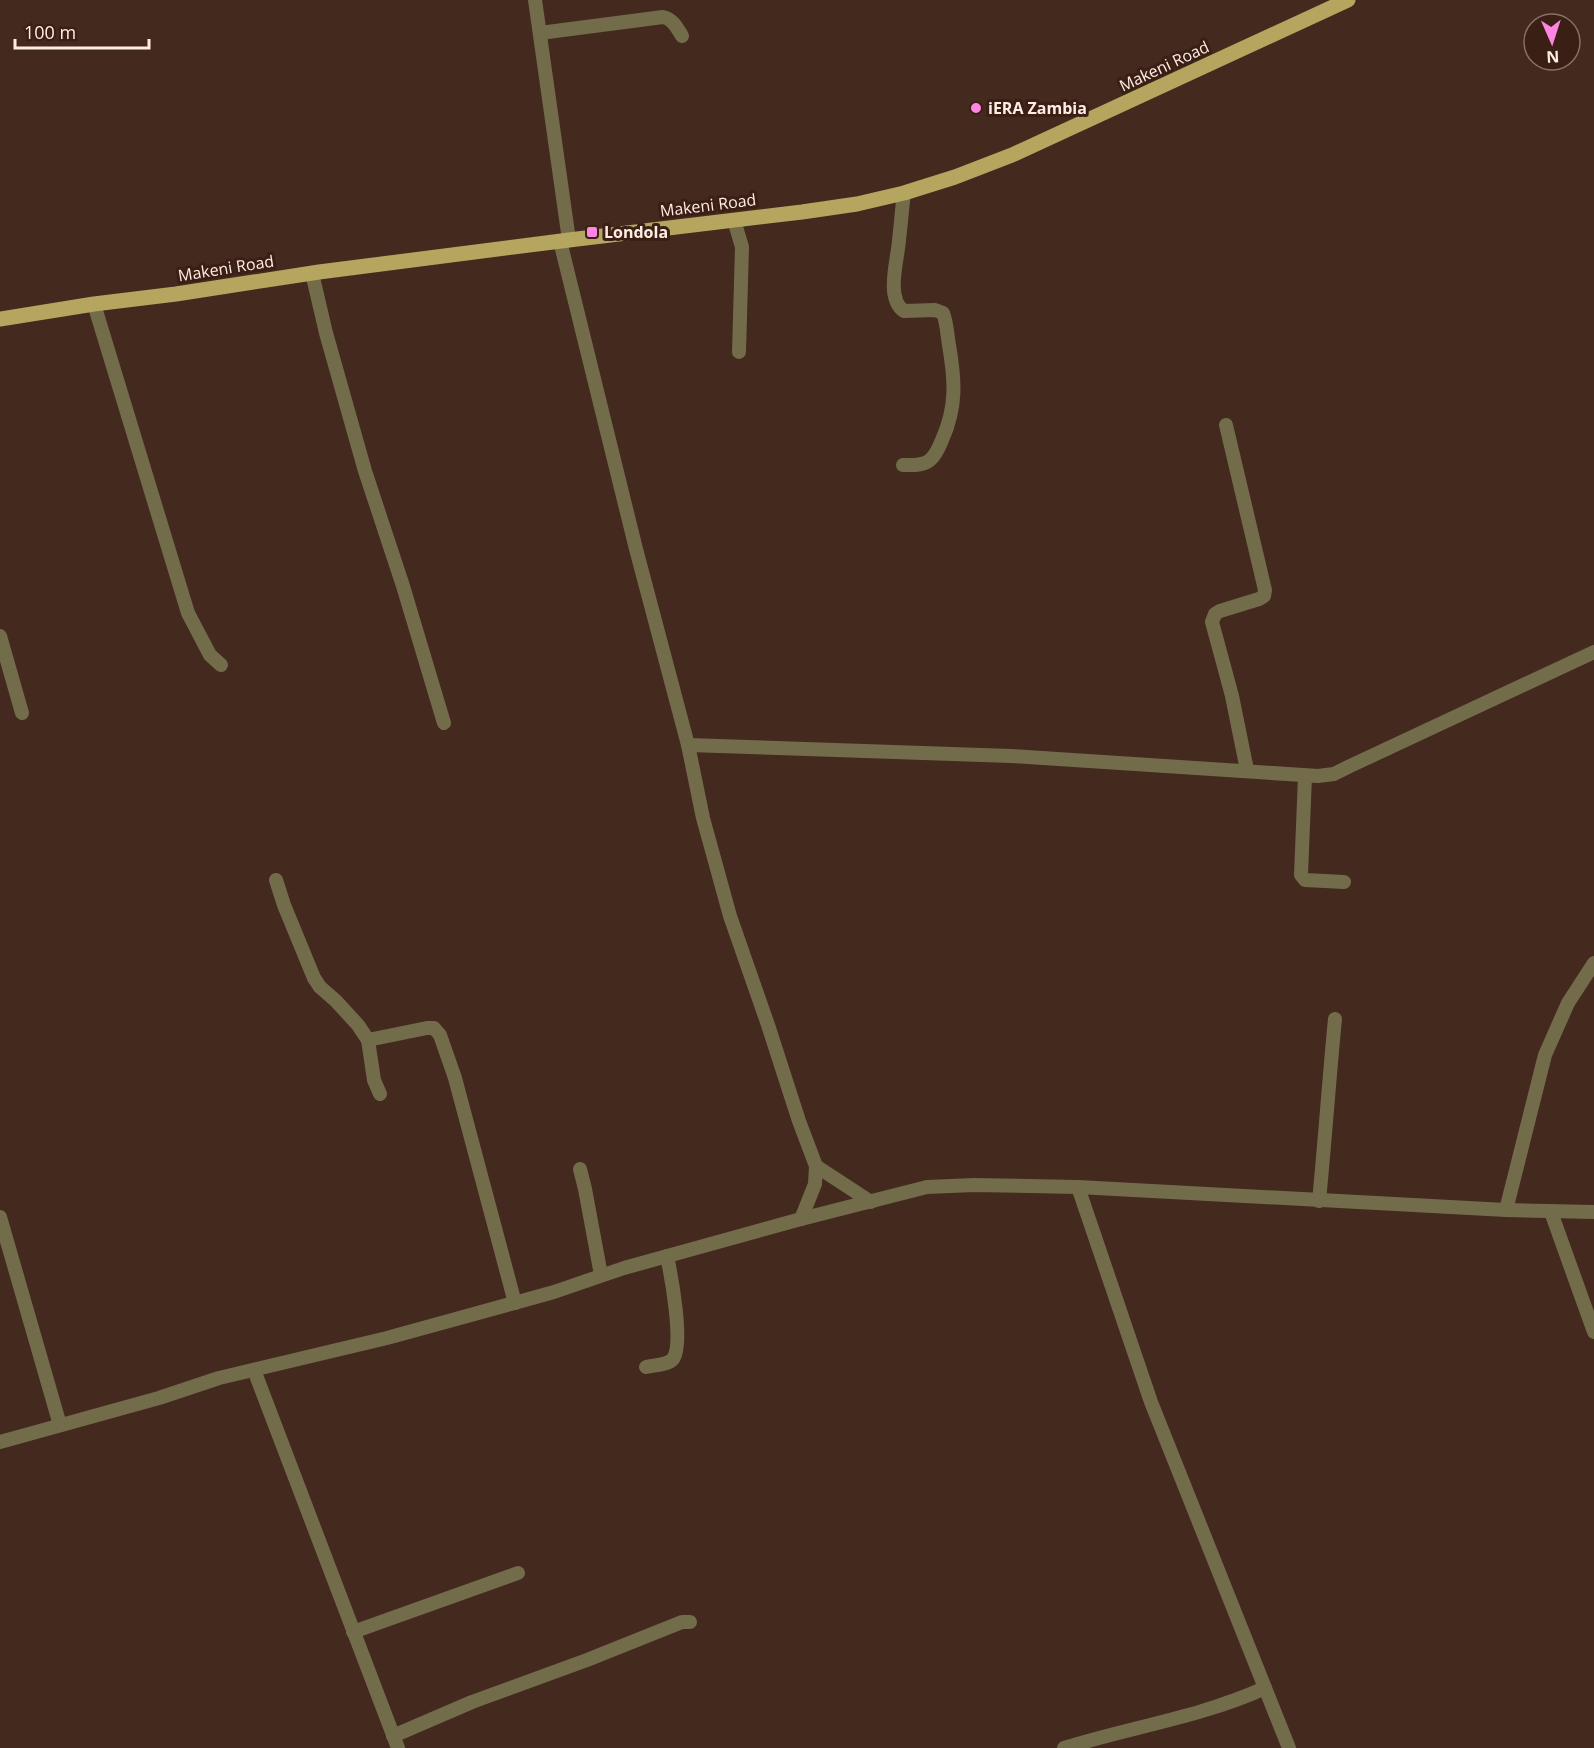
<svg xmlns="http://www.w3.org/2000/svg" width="1594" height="1748" font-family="'Open Sans',sans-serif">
	<rect width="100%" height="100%" fill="#43291e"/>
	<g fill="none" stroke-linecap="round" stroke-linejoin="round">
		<g stroke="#726c4b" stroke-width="14">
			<path d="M535,0L569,240"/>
			<path d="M540,33L663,17C673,19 677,28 682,36"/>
			<path d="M734,220L742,247L739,352"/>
			<path d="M560,241L636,549L688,745L703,818L730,916L768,1025L799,1121L816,1166L815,1184L801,1219"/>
			<path d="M312,273L326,333L365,471L403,586L444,723"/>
			<path d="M94,304L188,613L210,655L221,665"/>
			<path d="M1226,425L1265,590L1264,596L1259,599L1220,611L1215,614L1212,622L1232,696L1247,770"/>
			<path d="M903,465C912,465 923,466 930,460C936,455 939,447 942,440C957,407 955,380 949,345C947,334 947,323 943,313L935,310L904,311C885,298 898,259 899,240C901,224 902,208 904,193"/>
			<path d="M0,636L22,713"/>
			<path d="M688,745L1011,756L1318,776L1334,774L1350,766L1594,652"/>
			<path d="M1305,776L1301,875L1305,880L1344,882"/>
			<path d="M276,880L284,905L314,978L320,987L336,1001L358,1025L368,1040L374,1080L380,1094"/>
			<path d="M368,1040L427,1028H434L440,1035L455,1078L515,1303"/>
			<path d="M816,1166L871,1202"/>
			<path d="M580,1169L585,1189L601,1275"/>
			<path d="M1078,1187L1151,1402L1289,1748"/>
			<path d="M1319,1201C1325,1140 1329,1080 1335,1019"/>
			<path d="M1506,1210L1545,1055L1568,1003L1594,963"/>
			<path d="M1551,1212L1594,1332"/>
			<path d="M0,1217L60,1425"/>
			<path d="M646,1367C654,1365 668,1365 673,1359C684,1344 671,1275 667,1256"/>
			<path d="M254,1370L398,1748"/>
			<path d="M0,1442L159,1398L219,1378L387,1338L554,1292L624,1268L801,1219L927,1187L974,1185L1078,1187L1506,1210L1594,1212"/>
			<path d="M353,1632L518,1573"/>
			<path d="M393,1736L472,1702L587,1660L682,1622H690"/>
			<path d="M1064,1748C1131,1727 1201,1717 1265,1688"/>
		</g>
		<path stroke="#b4a55f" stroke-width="15" d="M0,319L94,304L176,294L319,272L569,240L802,212L857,204L904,193L955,177L1012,155L1348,0"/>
	</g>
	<g fill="#fe86e0" stroke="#391f14" stroke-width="2">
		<circle cx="976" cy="108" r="6"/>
		<rect x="586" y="226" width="12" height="12" rx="3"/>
	</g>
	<g text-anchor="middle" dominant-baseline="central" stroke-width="6" stroke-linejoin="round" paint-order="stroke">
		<g font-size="16" fill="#ffede5" stroke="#391f14">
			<text transform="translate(1164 66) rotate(-25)">Makeni Road</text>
			<text transform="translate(708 205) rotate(-7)">Makeni Road</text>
			<text transform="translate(226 268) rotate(-9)">Makeni Road</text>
		</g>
		<g font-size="16" font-weight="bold" fill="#ffede5" stroke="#391f14" text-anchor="start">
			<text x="988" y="108">iERA Zambia</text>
			<text x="604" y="232">Londola</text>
		</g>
	</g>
	<g transform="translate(1552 42) rotate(177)"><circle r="28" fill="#391f14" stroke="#887168" stroke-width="1.5"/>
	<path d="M0-4.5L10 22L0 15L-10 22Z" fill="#fe86e0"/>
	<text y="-9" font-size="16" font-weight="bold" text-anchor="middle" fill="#ffede5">N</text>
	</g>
	<path d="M15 39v9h134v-9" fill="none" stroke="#ffede5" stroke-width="3"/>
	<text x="24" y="39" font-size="18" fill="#ffede5" stroke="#391f14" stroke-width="4.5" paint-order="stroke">100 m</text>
</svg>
